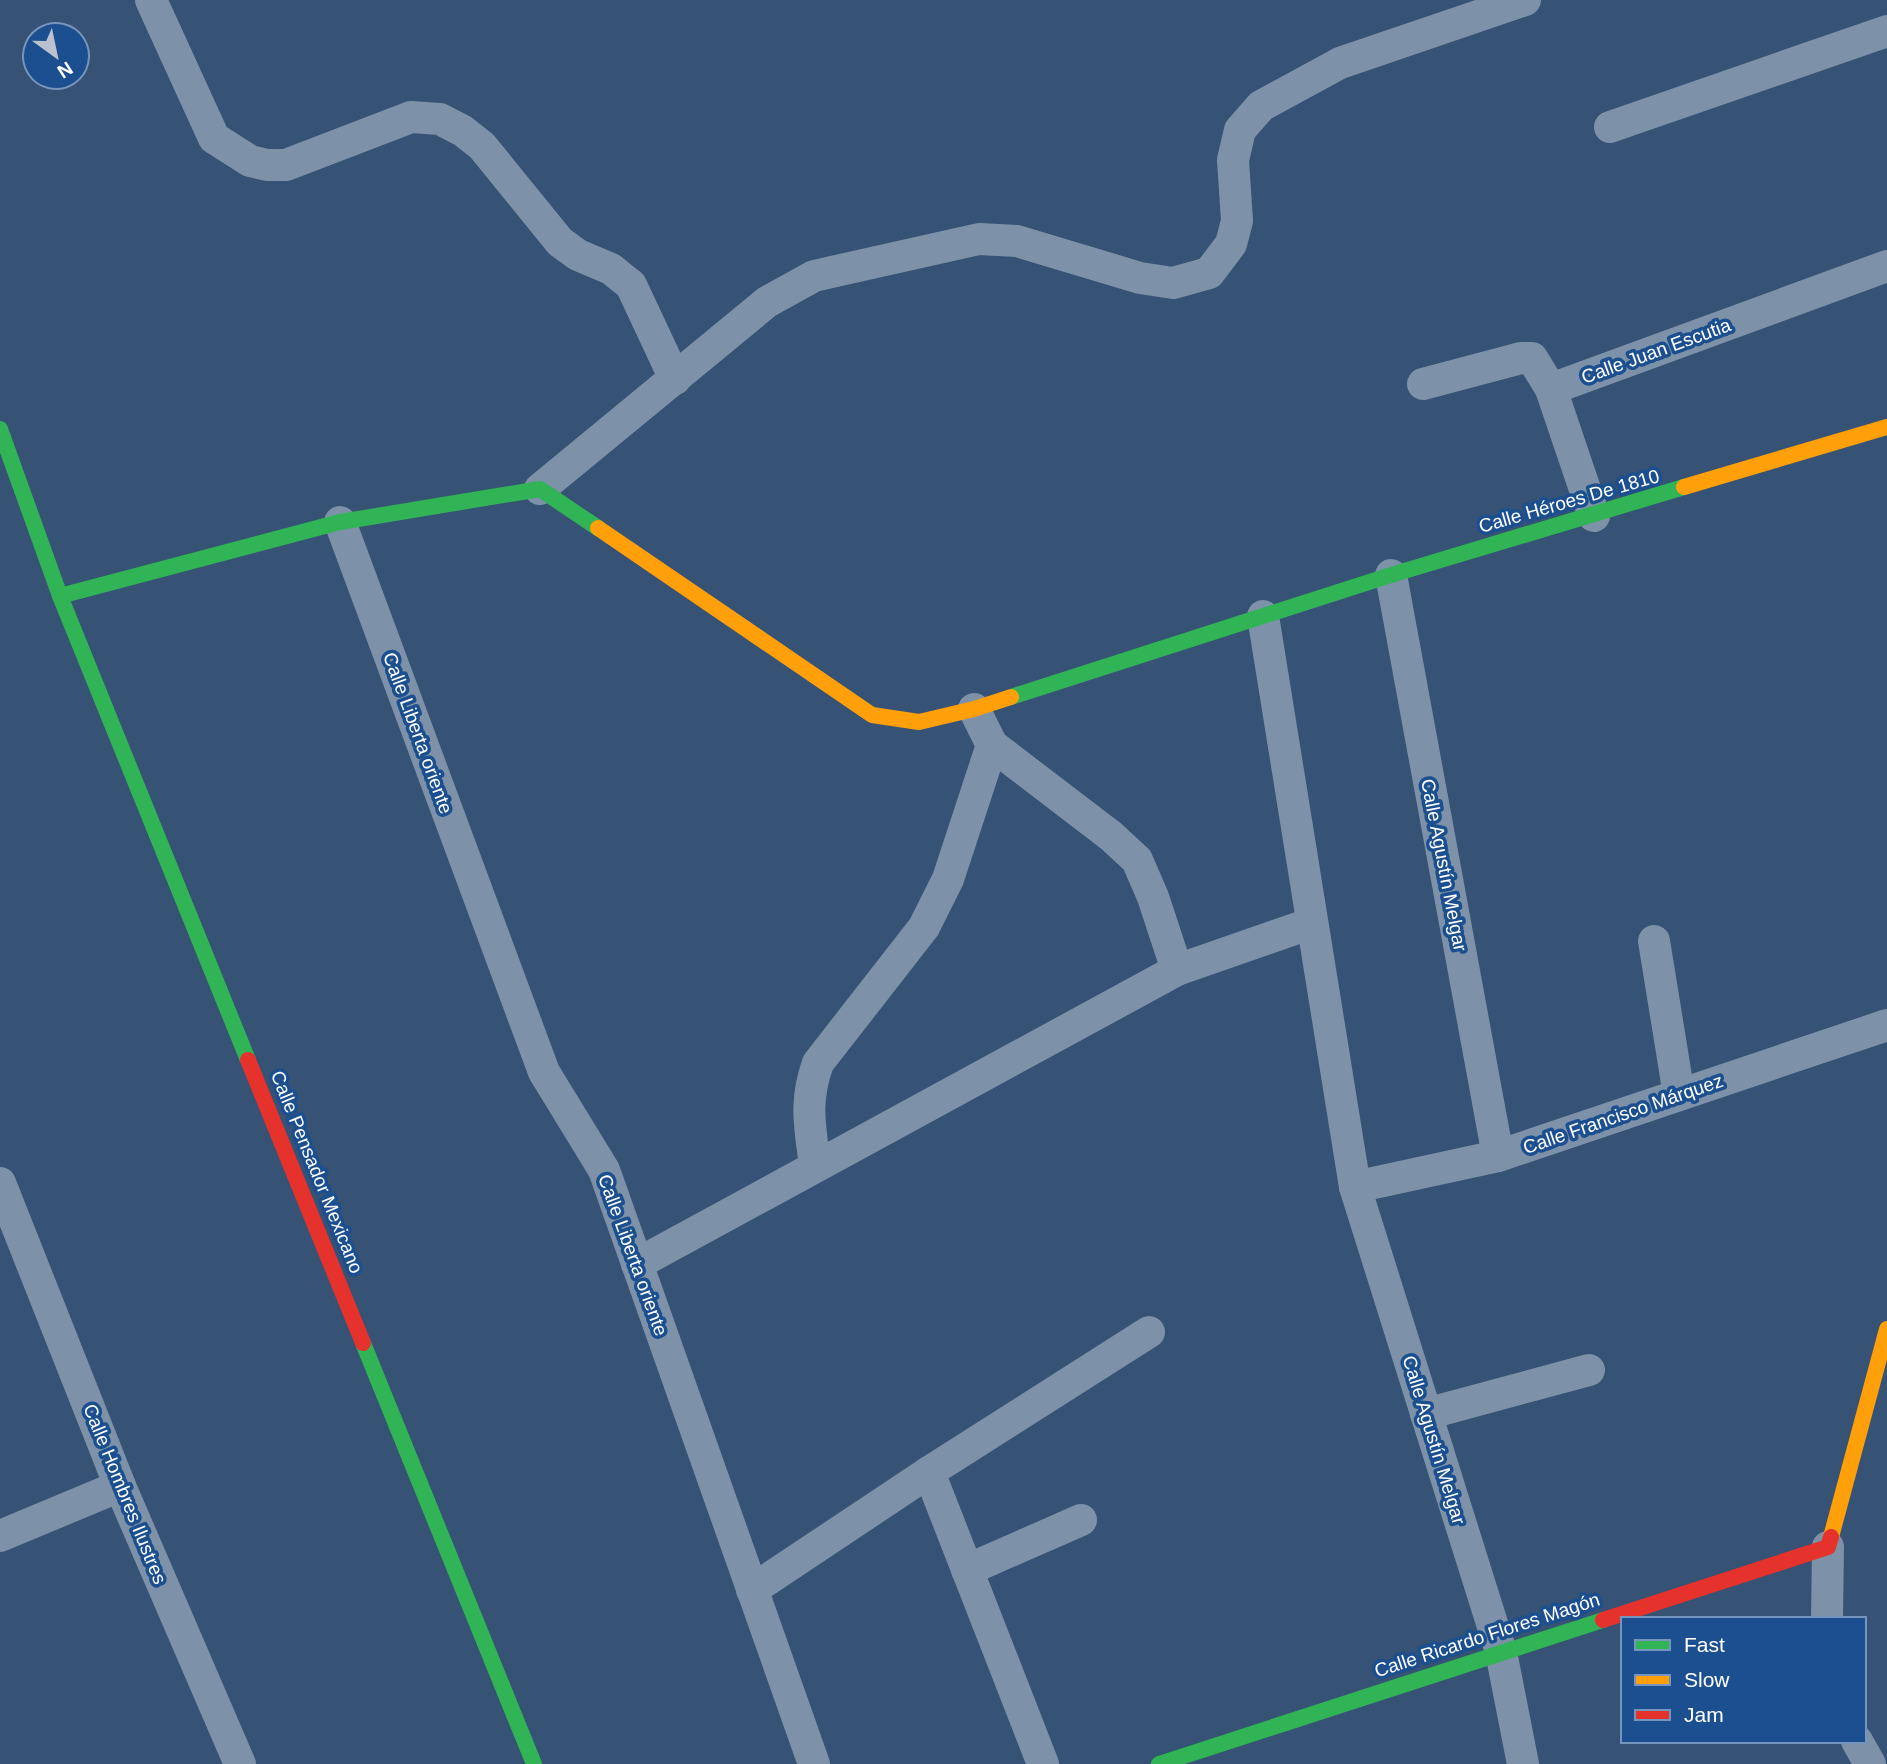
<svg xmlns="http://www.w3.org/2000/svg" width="1887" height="1764" font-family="Helvetica,sans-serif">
	<rect width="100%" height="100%" fill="#365274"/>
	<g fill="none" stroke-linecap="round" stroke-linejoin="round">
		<g stroke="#7d92a8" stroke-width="32">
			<path d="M151,0L214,138L250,161L267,165H286L411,117L440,119L463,131L482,146L560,242L578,255L611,269L631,285L675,379"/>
			<path d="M1610,127L1887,31"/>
			<path d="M1423,384L1521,358H1532L1551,389L1594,516"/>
			<path d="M1551,389L1887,266"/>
			<path d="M540,489L767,302L814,276L979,239L1017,241L1140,278L1173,283L1209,273L1231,244L1237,221L1233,160L1240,130L1261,106L1340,63L1525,0"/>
			<path d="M340,522L544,1072L604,1170L814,1764"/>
			<path d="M1391,575L1498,1156"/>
			<path d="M1263,616L1355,1187L1501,1652L1523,1764"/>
			<path d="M1654,941L1679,1095"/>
			<path d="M1177,970L1312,923"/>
			<path d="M815,1166C810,1126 804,1102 818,1063L924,927L948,879L992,745"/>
			<path d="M0,1183L120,1486L240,1764"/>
			<path d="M1355,1187L1498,1156L1887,1025"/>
			<path d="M637,1264L1177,970L1153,897L1137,860L1111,836L992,745L974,709"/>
			<path d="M1426,1414L1589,1370"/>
			<path d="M929,1472L1043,1764"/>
			<path d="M0,1536L120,1486"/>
			<path d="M967,1570L1081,1520"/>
			<path d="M752,1590L929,1472L1149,1332"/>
			<path d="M1827,1619L1828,1547"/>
			<path d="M1857,1741L1870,1764"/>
		</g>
		<g stroke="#30b455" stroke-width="16">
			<path d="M0,429L60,596L248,1060"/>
			<path d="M60,596L340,522L540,489L598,528"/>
			<path d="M1011,697L1391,575L1684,487"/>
			<path d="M363,1343L534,1764"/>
			<path d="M1159,1764L1603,1620"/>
		</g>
		<g stroke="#ff9f0a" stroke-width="16">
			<path d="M1684,487L1887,427"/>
			<path d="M598,528L872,715L919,722L974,709L1011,697"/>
			<path d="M1831,1537L1887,1329"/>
		</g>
		<g stroke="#e5322d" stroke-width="16">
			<path d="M248,1060L363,1343"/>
			<path d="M1603,1620L1828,1547L1831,1537"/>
		</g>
	</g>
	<g text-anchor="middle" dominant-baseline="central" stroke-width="7" stroke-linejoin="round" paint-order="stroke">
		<g font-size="19" fill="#fff" stroke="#1b4f8f">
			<text transform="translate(1656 351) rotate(-20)">Calle Juan Escutia</text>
			<text transform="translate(1569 501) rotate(-16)">Calle Héroes De 1810</text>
			<text transform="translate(418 733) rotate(70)">Calle Liberta oriente</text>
			<text transform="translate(1444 865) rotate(79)">Calle Agustín Melgar</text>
			<text transform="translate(1623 1114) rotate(-19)">Calle Francisco Márquez</text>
			<text transform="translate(317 1172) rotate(68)">Calle Pensador Mexicano</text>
			<text transform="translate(633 1255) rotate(70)">Calle Liberta oriente</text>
			<text transform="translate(1434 1440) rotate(73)">Calle Agustín Melgar</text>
			<text transform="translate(125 1494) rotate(68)">Calle Hombres Ilustres</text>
			<text transform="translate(1487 1635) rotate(-18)">Calle Ricardo Flores Magón</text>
		</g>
	</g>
	<rect x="1621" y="1617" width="245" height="126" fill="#1b4f8f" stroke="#7695bc" stroke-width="2"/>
	<rect x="1635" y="1640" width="35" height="10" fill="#30b455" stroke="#7695bc" stroke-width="2"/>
	<text x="1684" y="1652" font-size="21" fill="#ffffff">Fast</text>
	<rect x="1635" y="1675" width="35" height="10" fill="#ff9f0a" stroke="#7695bc" stroke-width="2"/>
	<text x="1684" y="1687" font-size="21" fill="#ffffff">Slow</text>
	<rect x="1635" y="1710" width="35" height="10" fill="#e5322d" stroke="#7695bc" stroke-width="2"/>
	<text x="1684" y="1722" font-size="21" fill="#ffffff">Jam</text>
	<g transform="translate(56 56) rotate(147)"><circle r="33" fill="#1b4f8f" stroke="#7695bc" stroke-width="2"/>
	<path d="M0-5L12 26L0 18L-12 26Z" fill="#b9c2ce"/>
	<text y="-10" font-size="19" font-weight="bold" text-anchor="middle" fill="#ffffff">N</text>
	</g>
</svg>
